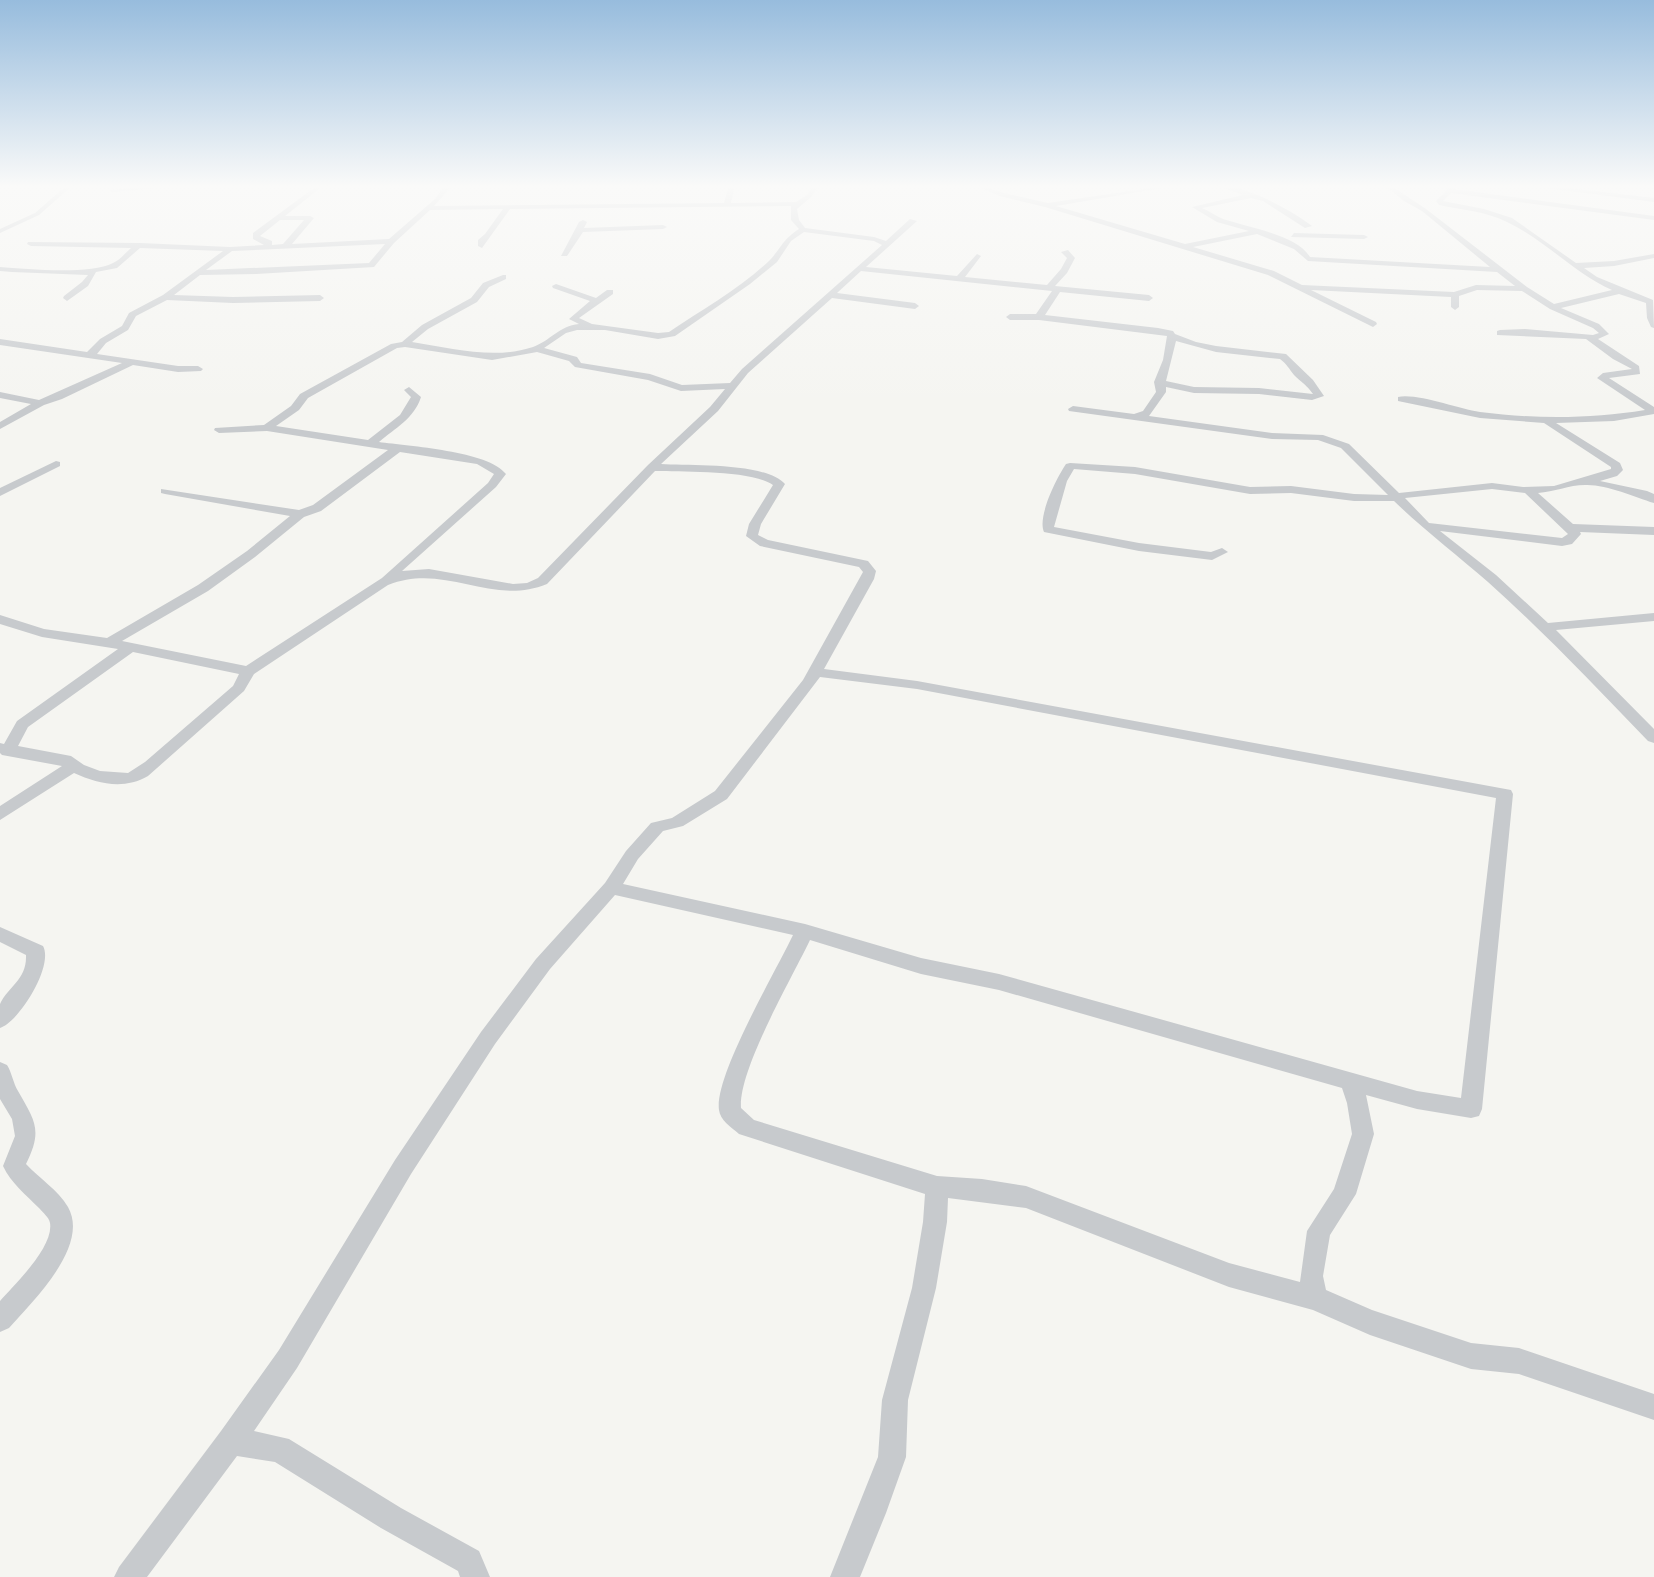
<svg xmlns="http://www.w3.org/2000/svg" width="1654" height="1577" font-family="Barlow,sans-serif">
	<rect width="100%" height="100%" fill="#f5f5f1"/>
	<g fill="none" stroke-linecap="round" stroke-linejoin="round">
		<g fill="#c7cacd" fill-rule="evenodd">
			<path d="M0,185H4L0,188Z"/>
			<path d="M67,185H73L39,215L0,233V229L35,213Z"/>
			<path d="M166,185H192L112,192L109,190Z"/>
			<path d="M318,185H324L285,216H310L314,218L292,244L389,239L435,199L445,185H671L668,187H451L434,206L724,203L729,185H735L731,203L796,202L807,195L814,185H820L811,197L797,209L799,220L805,228L874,237L886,241L910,219L917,221L866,267L957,276L977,254L981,256L965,277L1047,285L1061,269L1067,258L1061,252L1068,250L1075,258L1067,273L1055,286L1149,295L1153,298L1149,301L1060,292L1045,315L1158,328L1173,331L1175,334L1196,342L1216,346L1286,354L1313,380L1324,396L1312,400L1259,394L1194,393L1166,387V392L1149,416L1272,433L1323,435L1349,444L1399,493L1492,483L1523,487L1554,486L1611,469V467L1544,423L1480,418L1398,401V397C1418,393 1458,409 1480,412C1534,419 1591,419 1645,410L1597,378L1603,373L1632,369L1613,359L1586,339L1497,335V331L1500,330L1525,329L1593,335L1599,333L1593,328L1550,309L1522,291L1477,290L1459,296V307L1455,310L1451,307V297L1311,290L1376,322L1377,324L1373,327L1268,275L1045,207L1000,196L978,187V185L1004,193L1048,203L1171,185L1168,187L1056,206L1185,244L1249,231L1217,222L1192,207L1243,195L1215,185C1239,182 1292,210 1312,226L1305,228L1263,201L1251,198L1202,208C1209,211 1216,216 1223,219C1247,227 1297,235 1310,257L1490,267L1422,211L1404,201L1384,185H1390L1426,209L1527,287L1554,304L1612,290C1574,273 1545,240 1507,222C1485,211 1462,210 1439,205L1436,201L1452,185H1458L1454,189L1654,216V220L1451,193L1443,201L1484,209L1512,218L1576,263L1614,261L1654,254V258L1614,266L1584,268L1597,277L1653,300L1654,328L1651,327L1647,318L1646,303L1619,294L1561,308L1599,324L1609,334L1598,339L1639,366L1640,374L1609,378L1654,407V414L1614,421L1556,423L1620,463L1623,470L1617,476L1600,481L1647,491L1654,494V503C1634,497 1606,484 1585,485C1569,485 1554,492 1538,493L1573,524L1654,527V535L1580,532L1581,534L1572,544L1562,546L1440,531L1496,575L1548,623L1654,613V621L1556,630L1654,729V743L1648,741C1596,687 1544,632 1488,582C1457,555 1424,530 1394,501H1354L1291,493L1250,494L1135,474L1074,469L1067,481L1054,527L1139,543L1211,552L1222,548L1228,552L1212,560L1139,551L1044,532C1037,517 1057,477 1066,464L1070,463L1135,467L1250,487L1291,486L1354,494L1388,495L1341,448L1318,440L1272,439L1069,411L1068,409L1073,406L1134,414L1143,411L1156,392L1154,382L1163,360L1167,336L1039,320H1010L1006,317L1010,314H1036L1052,291L861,271L837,293L915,303L919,306L915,309L832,298L748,373L718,411L661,464C690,466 765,462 785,484L761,524L758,535L768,540L868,561L876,571L874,579L824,669L917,681L1511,790L1513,794L1482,1109L1479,1116L1471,1118L1417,1109L1366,1095L1374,1134L1356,1194L1330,1235L1323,1276L1326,1290L1372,1310L1471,1343L1519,1348L1654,1394V1420L1519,1374L1471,1369L1370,1335L1313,1310L1229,1287L1026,1208L948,1198L947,1222L936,1288L908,1400L906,1457L886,1513L860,1577H830L878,1457L882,1400L912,1288L923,1222L925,1194L739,1134C731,1127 720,1120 719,1110C714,1076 776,971 793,935L615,895L550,969L495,1044L411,1174L297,1368L254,1431L289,1439L401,1508L479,1551L490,1577H460L458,1571L381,1528L275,1462L237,1456L147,1577H114L119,1567L221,1431L279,1350L395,1160L481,1032L536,959L605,883L626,851L651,823L672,818L715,791L803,680L863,572L859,567L760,546L746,536L749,524L773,485C753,470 682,472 655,471L547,584C490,607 446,562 388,585L254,674L244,691L148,776C124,790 98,784 74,773L0,820V806L62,766L2,755L0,753V743L4,744L17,721L118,649L42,637L0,624V615L44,629L107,638L198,585L247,551L290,516L165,494L161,493V489L299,510L313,505L388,450L267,431L219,433L214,430L215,428L264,425L291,406L300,394L391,344L402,342L422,325L471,298L483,283L503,275H506V279L489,287L477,302L428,329L412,342C452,348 494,360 533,347C550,341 559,326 579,324L569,319L590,301L553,288L552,286L556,284L596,298L607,290H613V294L579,318L592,324L658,333L669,332C703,309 741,288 770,260C782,247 782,240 799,229L791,220V206L510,209L482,248L478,246V240L485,234L503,209L430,210L394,243L374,267L256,274L200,275L174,295L233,297L320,295L324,298L320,301L233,303L167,300L136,316L128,330L106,343L97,354L178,366H198L203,369L201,371L178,372L133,365L62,399L44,405L0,429V422L31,404L0,398V392L39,400L122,363L0,345V339L87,352L100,339L122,326L129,313L163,295L223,251L140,248L117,268L96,272L88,286L67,301L63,298L64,296L82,282L88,275L12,272L0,271V267C27,269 90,275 113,263C120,260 125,253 131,248L31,246L27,244L28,242L140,243L230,247L264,245L253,239V233ZM280,220H304L283,244L272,245V241L260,236ZM804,232L874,241L882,245L742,369L730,383L682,385L650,374L581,363L577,357L544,348L566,333L577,330H605L658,339L675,336L750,284L777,262L791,241ZM1257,234L1294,249L1308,261L1497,272L1515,286L1476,285L1454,292L1302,285L1274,271L1193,247ZM385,244L369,263L206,270L232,251ZM1176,341L1216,352L1280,359C1287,364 1289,369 1294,375C1301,382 1307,385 1313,394L1259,388L1194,387L1166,381ZM405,347L492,360L537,352L569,361L575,367L648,380L681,391L725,389L710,407L648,465L538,578L527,583L513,584L429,569L402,571L496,487L506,474C489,451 408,446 379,442C395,428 414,419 421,397L409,387L404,390L411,397L400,415L368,440L276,426L299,410L308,398L397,348ZM400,452L477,464L494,474L488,483L382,578L246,666L122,641L208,591L255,557L304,517L321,511ZM1492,489L1525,493L1568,534L1562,538L1429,523L1405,498ZM133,652L239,674L233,686L145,762L128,773L100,771L84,765L71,756L18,746L28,727ZM820,677L917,689L1496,798L1461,1098L1417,1091L999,974L921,958L805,924L623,884L638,859L663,831L683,826L727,799ZM810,940L921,974L999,990L1342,1088L1347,1103L1352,1134L1334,1189L1307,1231L1300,1282L1229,1263L1026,1186L982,1179L937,1176L754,1120L741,1108C738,1070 792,978 810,940Z"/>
			<path d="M1258,185H1288L1289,186L1286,188Z"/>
			<path d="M583,220L587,222L584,228L663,225L667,227L663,229L583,232L567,256H561L579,222Z"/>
			<path d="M1294,233L1364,235L1368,237L1364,239L1291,237Z"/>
			<path d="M56,461L60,462V466L0,496V488Z"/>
			<path d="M0,927L43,946C54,966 19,1022 0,1028C0,1022 0,1010 0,1004C8,986 27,980 26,955L0,942Z"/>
			<path d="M0,1062L7,1065C12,1073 13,1083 18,1091C35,1121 43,1130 26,1164C39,1178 58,1190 68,1207C90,1246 33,1301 9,1328L0,1332V1301C15,1284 54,1247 50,1223C49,1217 43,1213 39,1208C26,1195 11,1183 3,1166L15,1136L12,1119L0,1099Z"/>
		</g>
		<path fill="#c7cacd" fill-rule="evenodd" d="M1524,185H1543L1654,198V202Z"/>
	</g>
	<linearGradient id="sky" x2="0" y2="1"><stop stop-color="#97bcdd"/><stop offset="0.46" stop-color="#fafaf9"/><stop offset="1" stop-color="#fafaf9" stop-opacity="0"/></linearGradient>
	<rect width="1654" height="405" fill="url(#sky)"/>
</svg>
